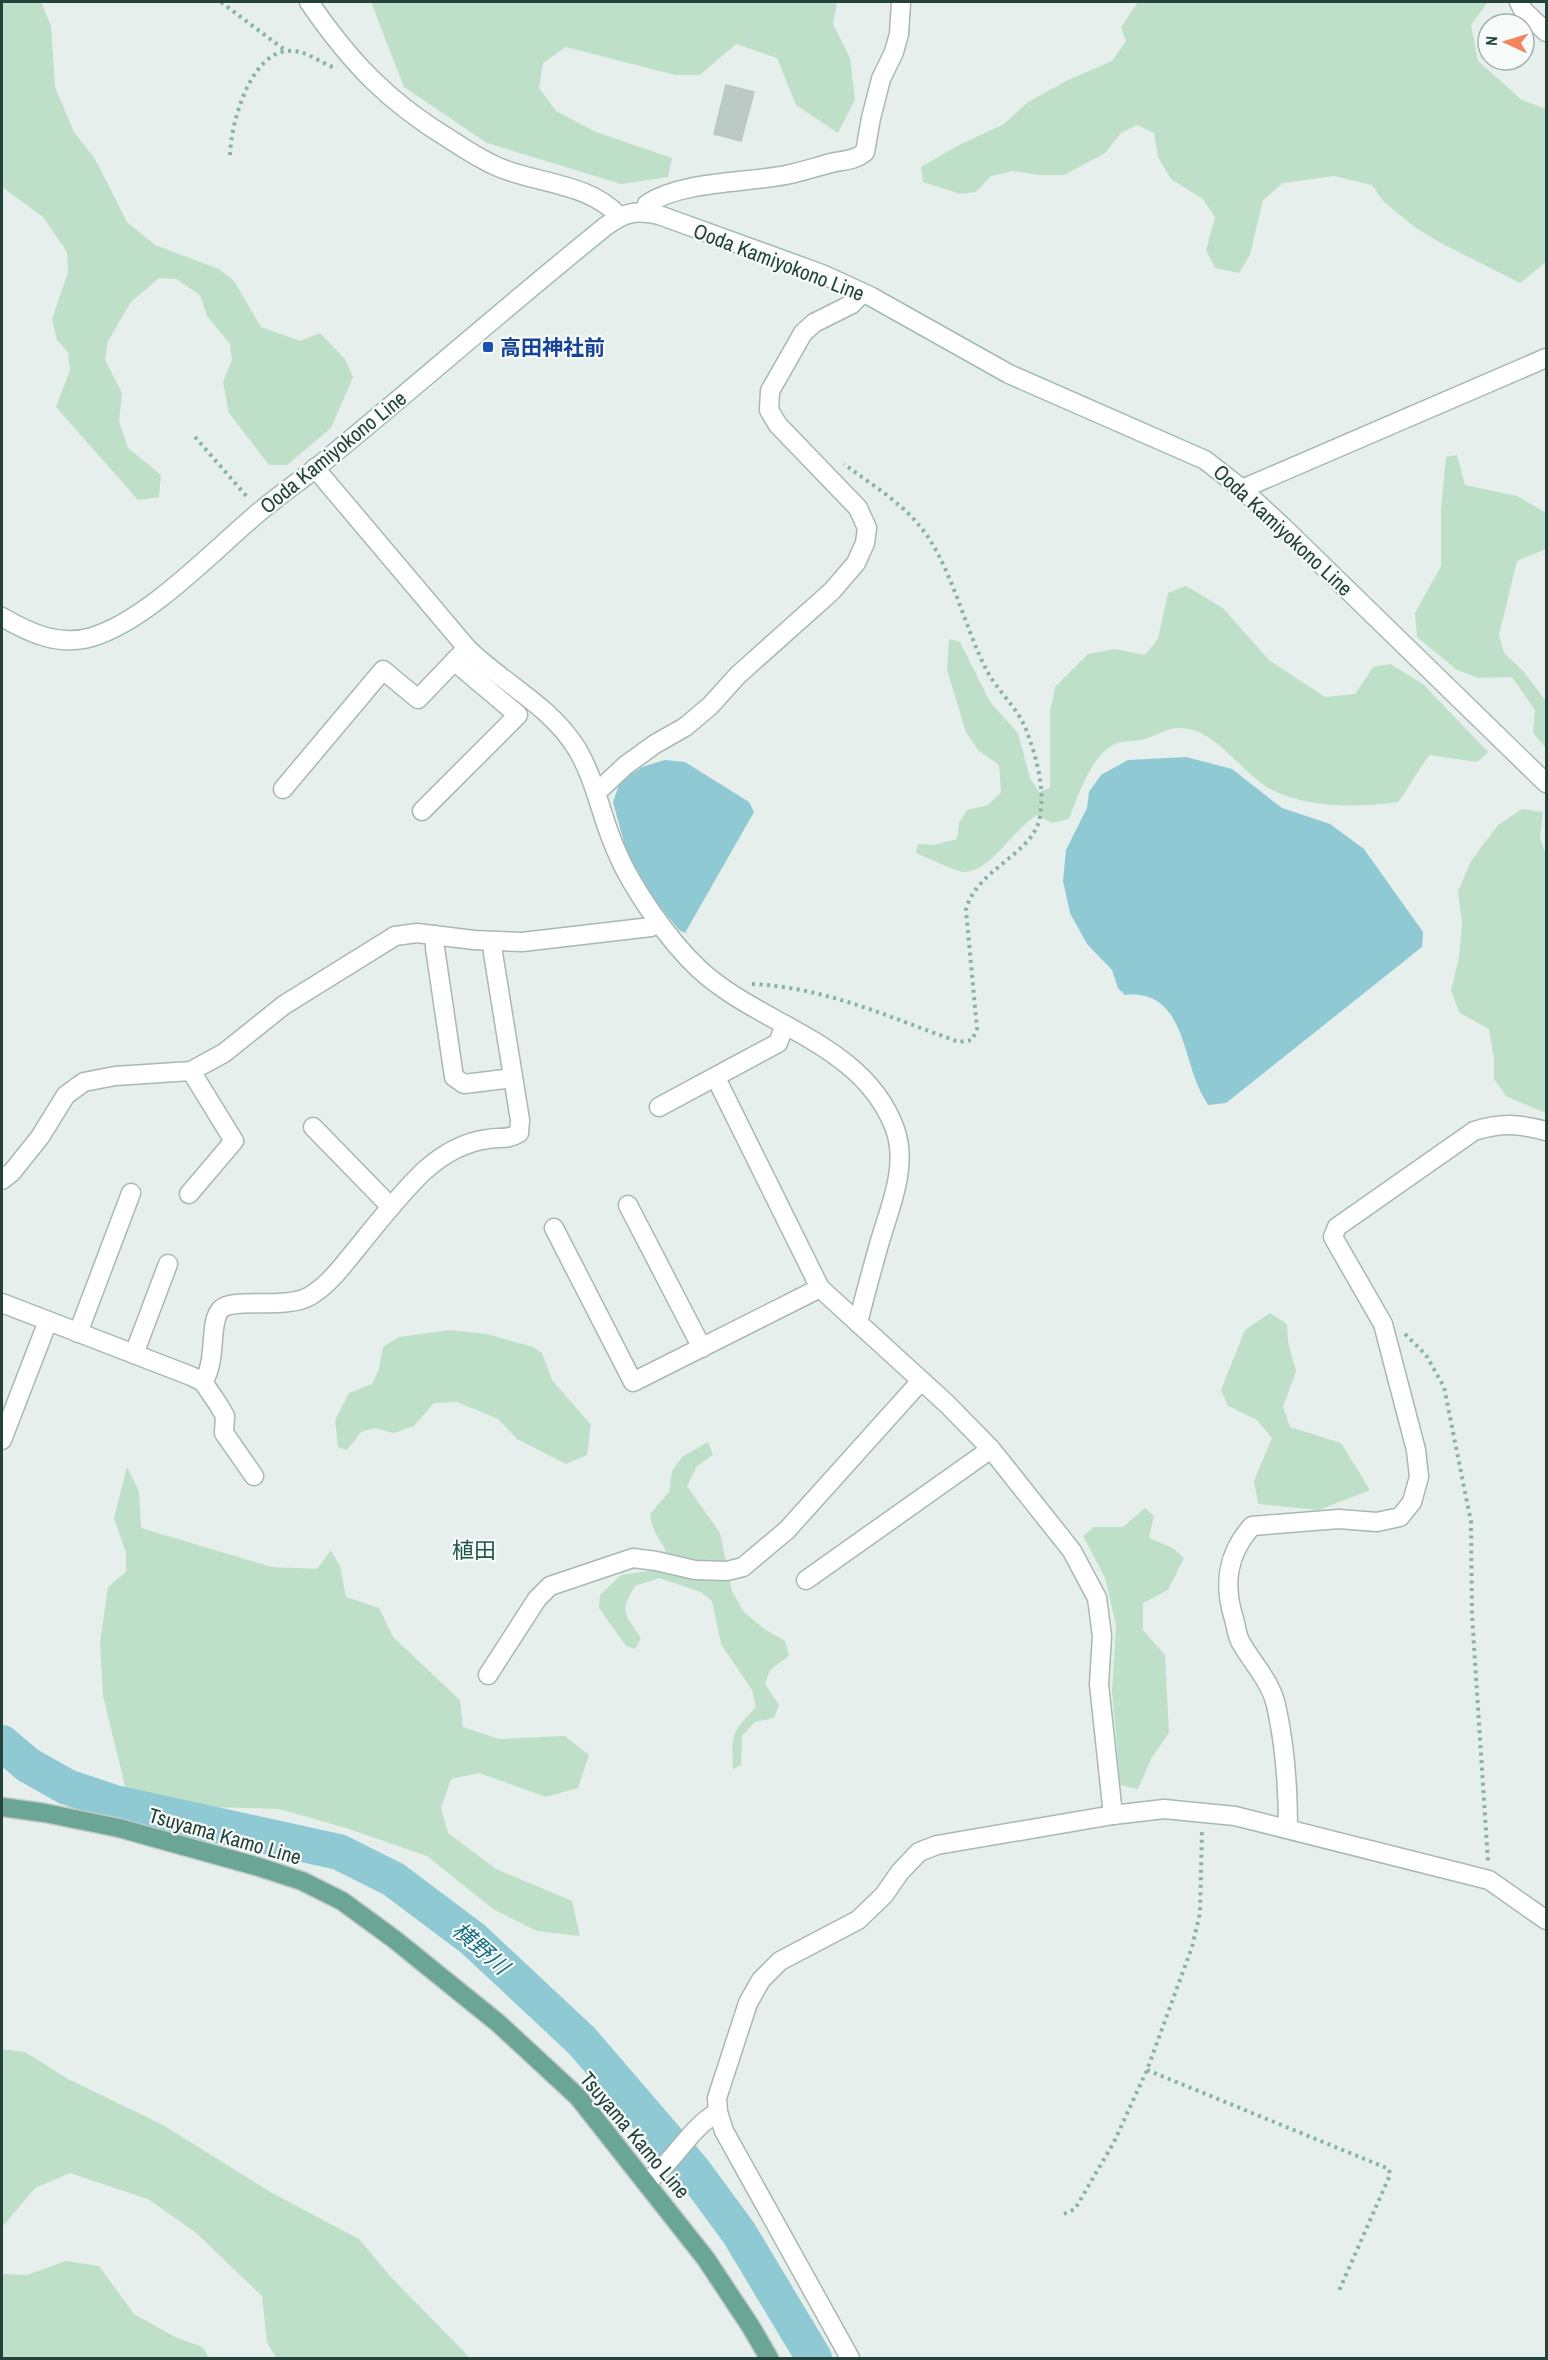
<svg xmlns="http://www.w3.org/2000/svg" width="1548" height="2360" font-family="'Archivo Narrow','Noto Sans JP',sans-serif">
	<rect width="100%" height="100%" fill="#e6efeb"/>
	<g fill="#bfe0c8">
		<path d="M2,2H41L51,26L55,87L74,132L95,159L127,222L155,245L219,269L234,281L261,327L300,341L320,333L345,359L353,377L331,428L287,465H269L229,413L223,382L232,360L230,344L207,316L200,295L176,279L159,278L131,302L108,341L105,360L122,393L119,421L128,448L161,475L159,497L138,500L56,407L70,370L68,352L57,340L52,319L68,272L67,252L43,217L2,187Z"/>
		<path d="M371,2H837L833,24L850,58L855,100L838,133L796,105L777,58L736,44L700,75H675L566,47L543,63L539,88L556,111L596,132L672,158L668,177L621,184L487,143L404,87Z"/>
		<path d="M1138,2H1488L1471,25L1478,61L1522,100L1546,109V262L1520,283L1441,243L1416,228L1384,202L1372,185L1334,176L1283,183L1263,200L1250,255L1239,273L1215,268L1206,250L1215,217L1203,199L1171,179L1158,157L1154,133L1137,125L1121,133L1105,153L1064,175H1039L1013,171L991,176L976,192L960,194L923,182L921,167L955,147L1004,124L1028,102L1068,80L1112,61L1126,41L1121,27Z"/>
		<path d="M1457,455L1465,485L1517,496L1546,513V549L1517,561L1499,635L1504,653L1524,672L1546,701V748L1533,733L1535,710L1512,677L1479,678L1457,670L1417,637L1415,613L1441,566V509L1446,457Z"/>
		<path d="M1186,586L1223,608L1269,660L1325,697L1355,694L1373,667L1390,664L1423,684L1488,752L1477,762L1430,755C1417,770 1410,787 1398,802C1360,808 1308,808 1272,790C1244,775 1226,743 1196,731C1176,724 1167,730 1148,738C1138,742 1122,740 1113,745C1090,758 1078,796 1069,819L1052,823L1037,815C1012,830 992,871 964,872C959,873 924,856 916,853L918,844L934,845L957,839L959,823L967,810L988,805L1001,792L999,765L978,750L966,732L947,670L949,639L960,642L990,702L1018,733L1030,778L1039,792L1050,788V712L1055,687L1088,654L1115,649L1145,655L1158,639L1168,593Z"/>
		<path d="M1522,809L1543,812L1540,838L1546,854V1113L1506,1096L1494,1079V1059L1489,1029L1460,1013L1451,991L1459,957L1462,924L1458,891L1471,861L1498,825Z"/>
		<path d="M1270,1313L1287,1324L1288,1342L1296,1371L1283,1407L1290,1427L1341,1443L1370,1490L1319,1510L1258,1504L1254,1481L1272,1438L1257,1420L1228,1406L1221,1390L1245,1330Z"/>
		<path d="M449,1330L487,1334L533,1347L542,1353L552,1380L591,1425L587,1455L566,1464L517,1439L498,1419L457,1402L434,1403L414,1426L394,1433L374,1428L361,1432L347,1450L338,1447L335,1420L349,1393L372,1384L379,1369L383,1347L399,1337Z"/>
		<path d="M708,1442L713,1455L697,1466L687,1486L720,1533L732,1591L744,1612L763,1628L785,1641L789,1656L770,1670L765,1684L779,1705L774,1718L755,1722L742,1736L741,1765L733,1769C731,1735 732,1732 756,1707L752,1690L721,1644L712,1601L701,1592L659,1578L635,1586C619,1613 625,1614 641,1638L635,1649L626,1646L599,1608L600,1595L621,1575L656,1570L667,1554C660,1537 652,1533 650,1514L669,1492L672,1471L682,1457Z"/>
		<path d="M127,1467L139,1491L141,1528L272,1567L317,1569L331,1550L340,1566L346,1597L379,1608L393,1637L460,1700L463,1727L499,1739L565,1736L589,1755L578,1788L546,1797L479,1773L451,1779L441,1808L448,1833L496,1869L572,1901L580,1936L537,1931L493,1909L427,1856L346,1828L279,1809L208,1807L126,1790L103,1696L100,1642L108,1587L126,1572V1553L114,1518Z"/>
		<path d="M1145,1508L1154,1516L1149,1538L1173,1548L1184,1558L1168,1590L1143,1603V1630L1165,1655L1169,1733L1151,1759L1138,1789L1120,1785L1112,1691L1116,1625L1105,1578L1083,1536L1094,1527H1123Z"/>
		<path d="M2,2049L25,2052L68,2079L163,2125L272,2193L359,2239L390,2276L470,2358H276L267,2342L262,2296L195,2232L148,2199L70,2173L35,2188L4,2225H2Z"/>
		<path d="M66,2261L99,2266L134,2314L177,2338L203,2347L209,2358H2V2274L27,2275Z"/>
	</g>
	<g fill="#8ec9d4">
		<path d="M1186,757L1232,769L1282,808L1330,824L1364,849L1423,932L1422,947L1226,1103L1208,1105C1205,1099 1201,1094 1199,1088C1182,1052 1182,989 1125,995L1118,988L1112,970L1087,944L1070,913L1063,881L1066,850L1087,808L1089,792L1101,775L1128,760Z"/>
		<path d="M665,760L685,762L749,802L754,812L685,933L679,930L649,893L626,850L613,802L620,782L642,767Z"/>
	</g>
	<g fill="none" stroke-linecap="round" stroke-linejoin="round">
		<path stroke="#8ec9d4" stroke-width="36" d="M2,1743L28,1765L67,1787L115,1803L339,1852L393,1879L473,1939L582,2041L692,2169L739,2233L814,2358"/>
	</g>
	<path fill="#bbcac4" stroke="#b8c9c2" stroke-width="1.5" d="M726,85L754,92L741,141L714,134Z"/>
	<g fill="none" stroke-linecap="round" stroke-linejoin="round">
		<defs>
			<g id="street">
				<path d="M309,2C350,62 388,102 451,140C466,150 482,160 498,167C538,184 589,183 619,216"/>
				<path d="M1519,2L1523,10L1546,32"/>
				<path d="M645,212L647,204C682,181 744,183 786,175C801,172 816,167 831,163C844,160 854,161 865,152L871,118L881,79L894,52L899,34L901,2"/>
				<path d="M315,468L467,648C502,683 550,705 577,749C596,781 601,817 616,850C631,887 669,941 699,969C760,1026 863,1042 895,1129C909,1168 888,1211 878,1248C871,1273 864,1298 858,1323"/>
				<path d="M1242,489L1546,358"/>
				<path d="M283,789L383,670L418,699L467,648"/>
				<path d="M597,792L626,765L655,744L685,727L710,706L738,675L832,591L856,563L865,543L867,528L858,508L778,425L769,410L770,391L803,333L814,323L852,304L862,293"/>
				<path d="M422,811L518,715L454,661"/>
				<path d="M435,935V948L454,1077L464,1084L513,1078"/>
				<path d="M716,1078L820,1288L947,1404L991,1449L1072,1551L1097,1598L1102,1636L1099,1684L1113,1815"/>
				<path d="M659,1107L778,1043L785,1025"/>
				<path d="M313,1127L391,1207"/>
				<path d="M2,1180L12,1172L40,1137L66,1095L84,1082L115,1076L191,1071L224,1053L284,1005L395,936L417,933L474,940L522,942L651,927L658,921"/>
				<path d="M189,1194L234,1141L191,1071"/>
				<path d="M628,1205L702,1348"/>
				<path d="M554,1228L633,1382L820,1288"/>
				<path d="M2,1303L191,1376L203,1382L218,1404L225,1416L224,1433L254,1476"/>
				<path d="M78,1333L131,1193"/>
				<path d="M134,1354L168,1264"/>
				<path d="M203,1382C218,1360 208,1322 221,1309C234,1297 286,1310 310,1296C330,1284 343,1265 358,1247C379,1221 400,1194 424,1171C443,1154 463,1142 488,1139C500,1137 508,1140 519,1133L520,1120L493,953V941"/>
				<path d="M2,1440L48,1321"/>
				<path d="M806,1580L991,1449"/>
				<path d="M488,1675L537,1599L550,1586L633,1558L656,1561L695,1570L727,1571L743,1567L787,1530L920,1382"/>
				<path d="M1288,1828C1288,1787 1285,1745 1276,1705C1270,1680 1252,1663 1240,1641C1237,1635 1236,1626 1234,1619C1223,1584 1227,1554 1252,1526L1339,1519L1377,1522L1400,1517L1412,1502L1419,1477L1416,1450L1383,1324L1333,1237L1337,1227L1474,1131C1502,1122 1519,1124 1546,1131"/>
				<path d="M646,2182C674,2163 689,2128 718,2112"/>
				<path d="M850,2358L724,2131L718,2112L717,2098L748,2003L761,1980L780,1961L858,1920L884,1895L900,1872L919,1852L937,1845L1113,1815L1164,1809L1235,1816L1489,1880L1546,1920"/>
			</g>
			<path id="secondary" d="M2,617C30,633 59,647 92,637C147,621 213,551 258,513C277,497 297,483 316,468C413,389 508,305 606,226C625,212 636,210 659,215L822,274L870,296L1009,374L1205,460L1242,489L1282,526L1546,783"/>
			<path id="primary" d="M2,1807L45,1813L119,1828L259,1867L302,1881L342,1901L394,1939L498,2023L578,2097L706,2259L751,2327L769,2358"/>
		</defs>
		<use href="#street" stroke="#a8b8b2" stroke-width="21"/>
		<use href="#secondary" stroke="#a4bbb3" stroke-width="21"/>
		<use href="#primary" stroke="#c2cac8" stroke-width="21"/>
		<g stroke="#86b3a5" stroke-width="4" stroke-dasharray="3 4.5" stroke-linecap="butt">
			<path d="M221,2L286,51"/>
			<path d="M230,155C231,124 249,55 287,51C304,49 319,62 335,68"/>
			<path d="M195,437L249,499"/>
			<path d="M752,984C825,987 891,1018 959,1042L972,1040L977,1029L966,910C975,871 1030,855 1039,821C1046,792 1037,759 1027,732C1019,709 999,693 987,671C964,627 950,560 918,524C898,500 869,483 844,464"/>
			<path d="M1405,1334L1426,1355L1444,1387L1471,1522L1472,1615L1488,1862"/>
			<path d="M1147,2070L1389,2169L1390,2175L1338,2293"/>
			<path d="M1064,2214L1075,2209L1114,2142L1147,2070L1192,1947L1200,1913L1202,1831"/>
		</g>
		<use href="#street" stroke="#fff" stroke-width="18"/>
		<use href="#secondary" stroke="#fff" stroke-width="18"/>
		<use href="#primary" stroke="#6aa596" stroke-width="18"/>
	</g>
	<rect fill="#1a4fb4" stroke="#f7fbf9" stroke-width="2" x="482" y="341" width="12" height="12" rx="3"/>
	<g text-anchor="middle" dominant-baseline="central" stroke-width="4.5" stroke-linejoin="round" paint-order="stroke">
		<g font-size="21" fill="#24423a" stroke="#f7fbf9">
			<text transform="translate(779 262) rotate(21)">Ooda Kamiyokono Line</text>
			<text transform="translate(333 452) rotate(-39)">Ooda Kamiyokono Line</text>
			<text transform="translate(1283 530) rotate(43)">Ooda Kamiyokono Line</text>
			<text transform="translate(225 1836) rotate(16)">Tsuyama Kamo Line</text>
			<text transform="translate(635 2135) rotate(50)">Tsuyama Kamo Line</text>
		</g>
		<g font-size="21" font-weight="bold" fill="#164399" stroke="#f7fbf9" text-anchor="start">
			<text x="500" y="347">高田神社前</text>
		</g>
		<g font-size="22" fill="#1f5548" stroke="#f7fbf9">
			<text x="474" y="1550">植田</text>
		</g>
		<g font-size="22" font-style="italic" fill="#1c6f80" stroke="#f7fbf9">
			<text transform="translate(481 1948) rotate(41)">横野川</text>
		</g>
	</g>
	<rect width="1548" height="2360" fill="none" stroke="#24423a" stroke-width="6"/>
	<g transform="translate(1506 42) rotate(274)"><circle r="28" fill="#f7fbf9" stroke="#a3b1ad" stroke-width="1.5"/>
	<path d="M0-4.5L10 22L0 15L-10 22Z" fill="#f4845f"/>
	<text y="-9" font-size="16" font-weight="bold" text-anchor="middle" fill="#24423a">N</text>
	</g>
</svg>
